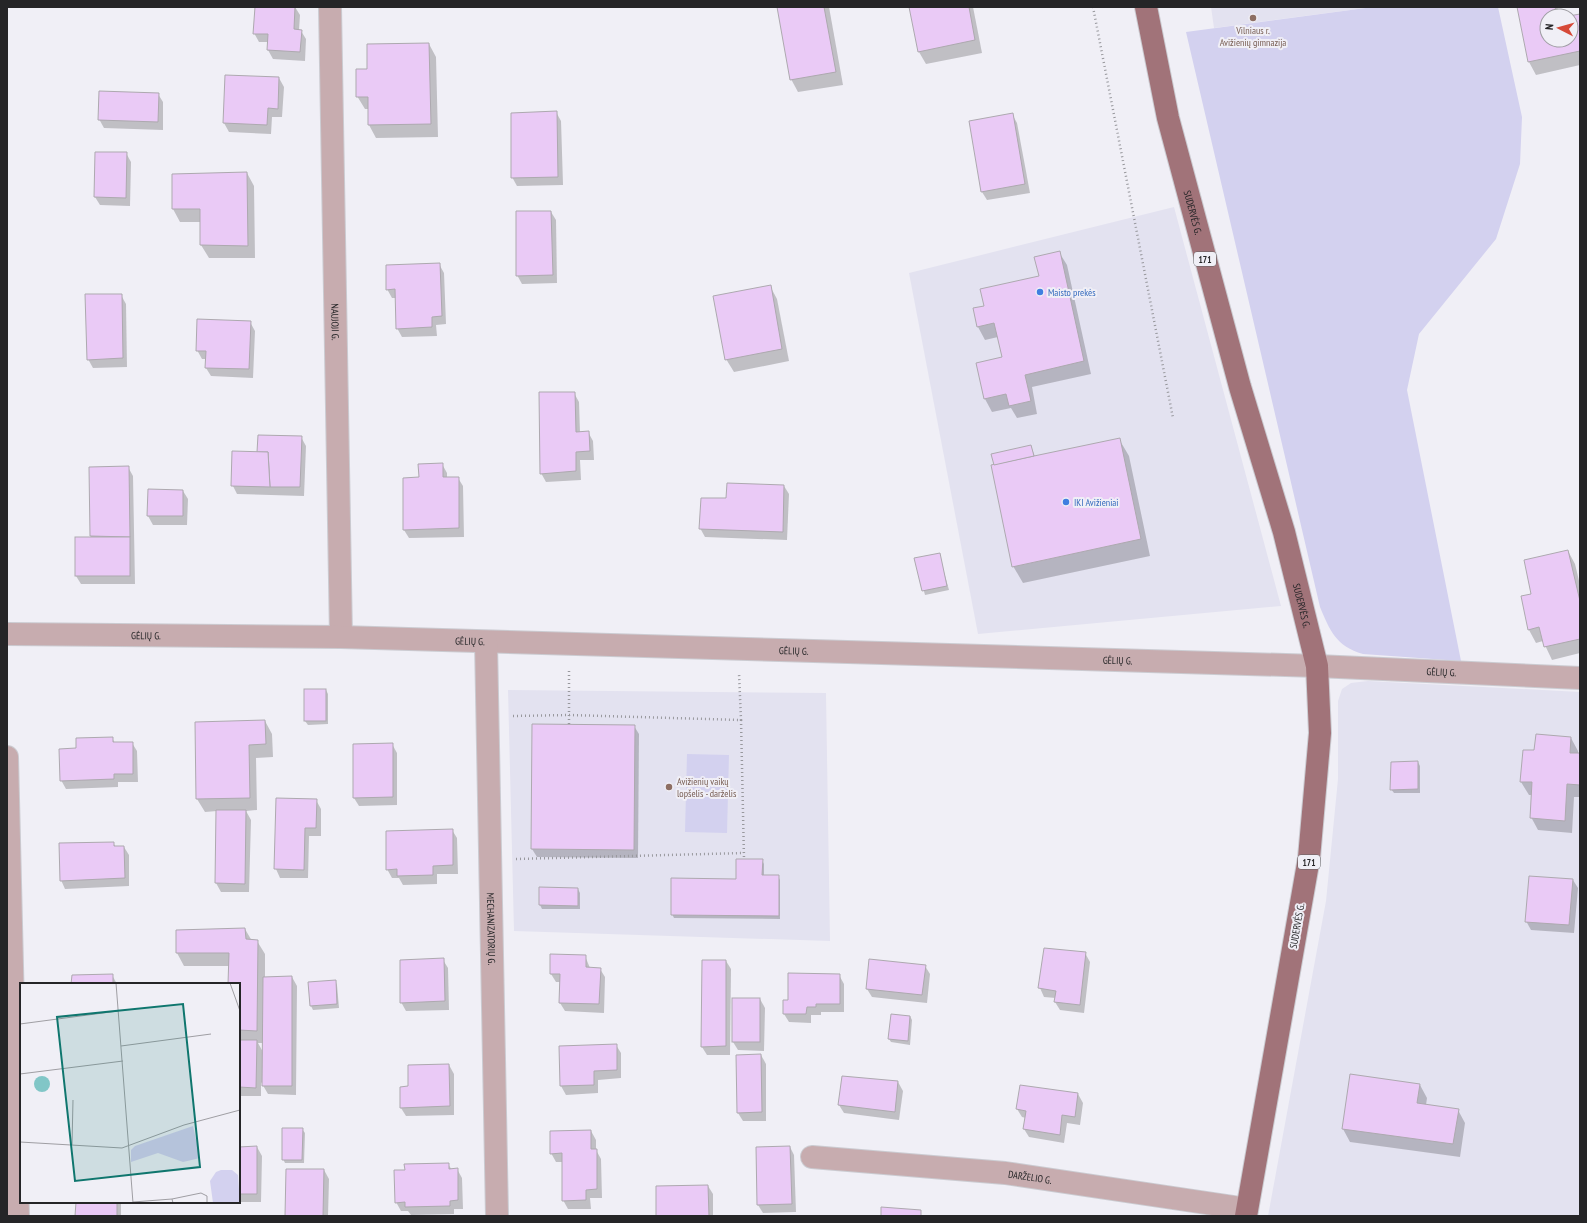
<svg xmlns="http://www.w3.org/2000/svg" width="1587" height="1223" font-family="'PT Sans Narrow',sans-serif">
	<rect width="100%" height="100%" fill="#f0eff6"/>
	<g fill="#e3e2f0">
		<path d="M1211,7H1373L1214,28Z"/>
		<path d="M1174,207L1281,606L978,634L909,273Z"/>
		<path d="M1368,681L1580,692V1216H1268L1326,901L1338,779V701L1342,689L1351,683Z"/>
		<path d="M508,690L826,693L830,941L514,931Z"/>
	</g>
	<g fill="#d3d1ef">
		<path d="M1373,7H1498L1522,117L1520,164L1496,239L1419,334L1407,390L1461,661L1363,654C1336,646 1330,631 1320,607L1186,32Z"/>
		<path d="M687,754L729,755L727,833L685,832Z"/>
	</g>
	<g fill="#0003" fill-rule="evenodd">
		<path d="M256,7H295L300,15L299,30L301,31L306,39L305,61L273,59L268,50V42H259L254,33Z"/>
		<path d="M778,7H829L843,85L798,92L791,79Z"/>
		<path d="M910,7H973L982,53L926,64L919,52Z"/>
		<path d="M1518,7H1557L1561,16H1547V40H1571V17L1580,15V65L1536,75L1529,62Z"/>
		<path d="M429,44L436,57L438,137L376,138L369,125V109H365L357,96L368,70Z"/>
		<path d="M226,77L279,78L284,87L282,117H272L271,134L229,132L224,123Z"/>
		<path d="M158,94L163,102V130L104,128L99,119Z"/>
		<path d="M556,112L561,121L563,185L517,186L512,177Z"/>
		<path d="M1012,114L1017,123L1030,193L987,200L982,192Z"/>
		<path d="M126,153L131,162L130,206L100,205L95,197Z"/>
		<path d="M247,173L254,186L255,258H209L201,245V222H180L173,209Z"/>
		<path d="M551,212L556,220L557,283L522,284L517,275Z"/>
		<path d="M1059,252L1067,265L1091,374L1032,387L1037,414L1017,418L1011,408L992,412L985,399L977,364L1003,358L998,337L985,340L978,327L974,309L985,307L1040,277Z"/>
		<path d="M439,264L444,273L446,324L436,325L437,336L402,337L397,328V298H392L387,289Z"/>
		<path d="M770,286L777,299L789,361L734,372L726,359Z"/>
		<path d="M121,295L126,304L127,367L93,368L88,359Z"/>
		<path d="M250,322L255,331L253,378L211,376L206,368V359H202L197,350Z"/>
		<path d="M574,393L579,402L580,433L588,432L593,441L594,460H580L581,480L546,482L541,473Z"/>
		<path d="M7,397L8,400L7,425Z"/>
		<path d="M301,437L306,446L304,496L237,494L233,486Z"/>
		<path d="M1119,439L1129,456L1150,556L1023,583L1013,566L1031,446L1035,457Z"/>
		<path d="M442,464L447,473V478H458L463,486L464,537L409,538L404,530L420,478Z"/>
		<path d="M128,467L133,476L135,584H81L76,576L91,537L90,468Z"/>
		<path d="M784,486L789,494L787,540L705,537L700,528L727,499Z"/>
		<path d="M149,490L183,491L188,499L187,525H153L148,516Z"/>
		<path d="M1568,551L1575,564L1580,585V653L1552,660L1543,641L1536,643L1529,630L1522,597L1532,594Z"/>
		<path d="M939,554L949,590L925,595L915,559Z"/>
		<path d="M326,690L328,694V724L308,725L305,721Z"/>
		<path d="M265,721L272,734L273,757L256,758L257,810L246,811L251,820L249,892H221L216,883L217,811L205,812L197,799Z"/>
		<path d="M634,726L639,734L638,858L537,857L532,849Z"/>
		<path d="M112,738L115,743H132L137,751L138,782H118V787L66,789L61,780L77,749Z"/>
		<path d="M1571,738L1578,751V754H1580V797H1574L1572,833L1538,830L1531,817L1532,795H1529L1521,782Z"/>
		<path d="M392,744L397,753V805L359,806L354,798Z"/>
		<path d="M1418,762L1420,766V793H1394L1391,789Z"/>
		<path d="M277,799L316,800L321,809V836H309L308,878H280L276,869Z"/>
		<path d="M452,830L457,838L458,874H437V884L403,885L399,878H392L387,869Z"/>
		<path d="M113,843L116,847H124L129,855V886L65,889L61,880Z"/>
		<path d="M762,860L764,864V876H778L780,880V919L674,918L672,914L737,880Z"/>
		<path d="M1573,880L1578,888L1574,933L1531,930L1526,921Z"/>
		<path d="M578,889L580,893V909H542L540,905Z"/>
		<path d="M245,929L252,941H257L265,954V978L292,977L297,986L296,1095L268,1094L261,1082V1096H239V984H229L230,966H184L177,953V931ZM258,1043H263V1052Z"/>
		<path d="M1085,953L1090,962L1084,1013L1060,1010L1055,1002L1056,998L1044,997L1040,988Z"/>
		<path d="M585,956L590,968L600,969L605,977L604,1013L565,1011L560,1003L561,982H556L551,974Z"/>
		<path d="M443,960L448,968L449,1010L406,1011L401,1002Z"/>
		<path d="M726,961L731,969L730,1055H707L702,1047Z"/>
		<path d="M925,966L930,974L927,1003L872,997L867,989Z"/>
		<path d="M112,975L117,984H72Z"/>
		<path d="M839,975L844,984V1012H821V1015H811V1023L789,1022L784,1014L789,1001Z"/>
		<path d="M335,981L337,985L339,1008L313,1010L311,1006Z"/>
		<path d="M760,999L765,1008L764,1051L738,1050L733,1042Z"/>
		<path d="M910,1016L912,1020L910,1045L891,1042L889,1039Z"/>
		<path d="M616,1045L621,1053V1078L598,1080V1093L566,1095L561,1086L560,1047Z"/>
		<path d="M761,1055L766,1064V1121H743L738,1113Z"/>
		<path d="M449,1065L454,1074V1115L406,1116L401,1108L409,1087Z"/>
		<path d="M898,1082L903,1091L899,1120L844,1113L839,1105Z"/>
		<path d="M1420,1085L1427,1098L1426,1105L1458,1110L1465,1123L1460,1157L1350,1142L1343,1129Z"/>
		<path d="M1078,1094L1083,1103L1080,1125L1067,1123L1064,1143L1029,1137L1024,1129L1026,1118L1022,1117L1017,1109Z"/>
		<path d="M302,1129L305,1133L304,1163H285L283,1159Z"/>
		<path d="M591,1131L596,1140V1150L601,1159L602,1198H590L591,1209H568L563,1200V1162H556L551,1153Z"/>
		<path d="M257,1147L262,1156L261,1202H232H239V1148Z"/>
		<path d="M790,1147L794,1155L796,1212L763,1213L758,1205Z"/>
		<path d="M448,1164L452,1170L457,1169L462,1178L463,1209H454V1214L411,1215L408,1211H401L396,1202Z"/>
		<path d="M324,1170L329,1179L328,1216H286Z"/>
		<path d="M708,1186L713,1194V1216H657Z"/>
		<path d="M77,1202H121V1216H76Z"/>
	</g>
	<g fill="#eacaf6" stroke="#ada9af">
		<path d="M255,7H295L294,29L302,30L300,52L267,50L268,34H253Z"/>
		<path d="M777,7H824L836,72L790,80Z"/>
		<path d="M909,7H969L975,40L918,52Z"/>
		<path d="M1517,7H1555L1557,16H1547V40H1571V16H1569L1580,14V51L1528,62Z"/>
		<path d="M429,43L431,124L368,125V97H356V69H367V44Z"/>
		<path d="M225,75L279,77L278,109L268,108L267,125L223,123Z"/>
		<path d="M99,91L159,93L158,122L98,120Z"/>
		<path d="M557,111L558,177L511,178V113Z"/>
		<path d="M1013,113L1025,184L981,192L969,121Z"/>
		<path d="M95,152H127L126,198L94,197Z"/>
		<path d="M247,172L248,246L200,245V209H172V174Z"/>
		<path d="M516,211H551L553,275L516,276Z"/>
		<path d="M1060,251L1084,361L1025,375L1031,401L1009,406L1006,394L984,399L976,363L1002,357L994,323L977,327L973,308L984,306L980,289L1039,276L1034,257Z"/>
		<path d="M440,263L442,316L432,317V327L396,329L395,289L386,290V265Z"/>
		<path d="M771,285L782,349L725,360L713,296Z"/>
		<path d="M85,294H122L123,358L87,360Z"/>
		<path d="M197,319L251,321L249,369L205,368L206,351H196Z"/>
		<path d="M539,392H575L576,432L589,431L590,451L576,452V471L540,474Z"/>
		<path d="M258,435L302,436L300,487H270L268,452H257Z"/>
		<path d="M1120,438L1141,539L1012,567L991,465Z"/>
		<path d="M1031,445L1034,456L994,465L991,454Z"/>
		<path d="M232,451L268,452L270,487L231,486Z"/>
		<path d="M443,463V477H459V528L403,530V478L419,477L418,464Z"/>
		<path d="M129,466L130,537L90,536L89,467Z"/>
		<path d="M727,483L784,485L783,532L699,529L701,498H726Z"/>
		<path d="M148,489L183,490V516H147Z"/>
		<rect x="75" y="537" width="55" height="39"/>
		<path d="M1568,550L1580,601V639L1544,647L1539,627L1528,630L1521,596L1531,594L1524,560Z"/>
		<path d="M940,553L947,586L922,591L914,558Z"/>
		<rect x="304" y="689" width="22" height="32"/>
		<path d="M265,720L266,744L249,745L250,798L196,799L195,722Z"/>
		<path d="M532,724L635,725L634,850L531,849Z"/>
		<path d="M1536,734L1571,737L1570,753H1580V785L1567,784L1565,821L1530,818L1532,782H1520L1523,750H1534Z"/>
		<path d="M113,737V742H133V774H114V779L60,781L59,749L76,748V738Z"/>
		<path d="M393,743V797L353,798V744Z"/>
		<path d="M1418,761V789L1390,790L1391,762Z"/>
		<path d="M276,798L317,799L316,828H305L304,870L274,869Z"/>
		<path d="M216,810H246L245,884L215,883Z"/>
		<path d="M453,829V865L433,866V875L397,876V869L386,870V831Z"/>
		<path d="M114,842V846H124L125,878L60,881L59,843Z"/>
		<path d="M736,859H763L762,875H779V916L671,915V878L736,879Z"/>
		<path d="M1529,876L1573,879L1569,925L1525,922Z"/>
		<path d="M539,887L578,888V906L539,905Z"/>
		<path d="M245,928L246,939L258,940L257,1031L239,1030V984H228L229,953H176V930Z"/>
		<path d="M1044,948L1086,952L1080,1005L1054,1002L1056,991L1038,988Z"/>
		<path d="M550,954L586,955V967L601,968L599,1004L559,1003L560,974H550Z"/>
		<path d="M444,958L445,1001L400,1003V960Z"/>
		<path d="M869,959L926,965L922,995L866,989Z"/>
		<path d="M702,960H726V1046L701,1047Z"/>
		<path d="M788,973L840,974V1004H816V1007H807L806,1014H783V1000H788Z"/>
		<path d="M113,974V984H71L72,975Z"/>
		<path d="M292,976V1086H262L263,977Z"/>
		<path d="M336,980L337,1004L310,1006L308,982Z"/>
		<rect x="732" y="998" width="28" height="44"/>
		<path d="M891,1014L910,1016L908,1041L888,1039Z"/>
		<path d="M239,1040H257L256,1088L239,1087Z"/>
		<path d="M617,1044V1070L594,1071V1085L560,1086L559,1046Z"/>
		<path d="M761,1054L762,1112L737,1113L736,1055Z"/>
		<path d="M449,1064L450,1106L400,1108V1087L408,1086V1065Z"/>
		<path d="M1350,1074L1420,1084L1417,1103L1459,1109L1453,1144L1342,1129Z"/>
		<path d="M842,1076L898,1081L895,1112L838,1105Z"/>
		<path d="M1020,1085L1078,1093L1075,1117L1062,1115L1060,1135L1023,1129L1026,1111L1016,1109Z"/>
		<path d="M282,1128H303L302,1160H282Z"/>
		<path d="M591,1130V1149H597V1189L586,1190V1200L562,1201V1153L550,1154V1131Z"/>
		<path d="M257,1146V1194H239V1147Z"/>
		<path d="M790,1146L792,1204L757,1205L756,1147Z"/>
		<path d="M449,1163V1169L458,1168V1200L450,1201V1206L405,1207V1202L395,1203L394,1170H405L404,1164Z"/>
		<path d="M286,1169H324L323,1216H285Z"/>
		<path d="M708,1185L709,1216H656V1186Z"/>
		<path d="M76,1202H117V1216H75Z"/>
		<path d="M881,1207L921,1210V1216H881Z"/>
	</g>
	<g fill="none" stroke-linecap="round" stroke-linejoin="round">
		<defs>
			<g id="minor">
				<path id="s1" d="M330,7L341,637"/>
				<path id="s2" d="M7,634L341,637L1317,666L1580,678"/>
				<path id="s3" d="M486,642L497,1216"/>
				<path d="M7,757L18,1216"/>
				<path id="s4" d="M812,1157L1005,1173L1247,1209"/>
			</g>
			<g id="major">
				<path id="s5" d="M1146,7L1168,118L1240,387L1284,532L1317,666L1320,733L1309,858L1246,1216"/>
			</g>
		</defs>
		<use href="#minor" stroke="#cbcbd1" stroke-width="24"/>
		<use href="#major" stroke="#cbcbd1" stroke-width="24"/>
		<g stroke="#98989d" stroke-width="2.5" stroke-dasharray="1 3" stroke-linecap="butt">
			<path d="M1093,7L1173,418"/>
			<path d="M513,716L569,715L741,720L739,673"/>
			<path d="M741,720L744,859"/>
			<path d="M569,724V668"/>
			<path d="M516,859L744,853"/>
		</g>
		<use href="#minor" stroke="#c7acaf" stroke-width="22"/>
		<use href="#major" stroke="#a17379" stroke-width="22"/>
	</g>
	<g fill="#8d6e63" stroke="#f0eff6" stroke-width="1.5">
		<circle cx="1253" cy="18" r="4"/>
		<circle cx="669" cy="787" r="4"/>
	</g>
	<g fill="#3f7fe0" stroke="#f0eff6" stroke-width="1.5">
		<circle cx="1040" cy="292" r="4"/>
		<circle cx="1066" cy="502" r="4"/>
	</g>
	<g text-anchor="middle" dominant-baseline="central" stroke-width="4" stroke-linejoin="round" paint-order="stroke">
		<g fill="#f0eff6" stroke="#626265" stroke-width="1">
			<rect x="1194" y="252" width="22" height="14" rx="3"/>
			<rect x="1298" y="855" width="22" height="14" rx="3"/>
		</g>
		<g font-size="9" font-weight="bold" fill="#252527">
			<text x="1205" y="259">171</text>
			<text x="1309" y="862">171</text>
		</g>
		<g font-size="10" fill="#785e54" stroke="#f0eff6">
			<text x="1253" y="30">Vilniaus r.<tspan x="1253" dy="12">Avižienių gimnazija</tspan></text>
			<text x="677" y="781" text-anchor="start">Avižienių vaikų<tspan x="677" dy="12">lopšelis - darželis</tspan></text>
		</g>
		<g font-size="10" fill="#252527" stroke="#f0eff6">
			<text stroke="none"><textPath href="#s5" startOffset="211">SUDERVĖS G.</textPath></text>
			<text stroke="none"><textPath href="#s1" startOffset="315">NAUJOJI G.</textPath></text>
			<text stroke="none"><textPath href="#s5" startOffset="619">SUDERVĖS G.</textPath></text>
			<text stroke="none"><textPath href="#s2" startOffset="139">GĖLIŲ G.</textPath></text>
			<text stroke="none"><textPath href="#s2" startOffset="463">GĖLIŲ G.</textPath></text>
			<text stroke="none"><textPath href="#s2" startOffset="787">GĖLIŲ G.</textPath></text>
			<text stroke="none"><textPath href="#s2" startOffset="1111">GĖLIŲ G.</textPath></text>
			<text stroke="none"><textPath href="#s2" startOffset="1435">GĖLIŲ G.</textPath></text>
			<text transform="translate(1297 926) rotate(-80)">SUDERVĖS G.</text>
			<text stroke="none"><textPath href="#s3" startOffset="287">MECHANIZATORIŲ G.</textPath></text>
			<text stroke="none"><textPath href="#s4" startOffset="219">DARŽELIO G.</textPath></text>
		</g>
		<g font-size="10" fill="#366cbe" stroke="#f0eff6" text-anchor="start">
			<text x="1048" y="292">Maisto prekės</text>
			<text x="1074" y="502">IKI Avižieniai</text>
		</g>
	</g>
	<g transform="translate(20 983)">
		<rect width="220" height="220" fill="#f0eff6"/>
		<path d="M173,143L180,175L163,179L138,170L111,179V167L115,163ZM201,187H212L218,192L220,220H193L190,198L196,189Z" fill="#d3d1ef"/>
		<path d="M14 101a8 8 0 1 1 16 0a8 8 0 1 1-16 0Z" fill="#81c6c7"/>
		<path fill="none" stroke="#9f9ea3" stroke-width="1" d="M96,0L113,220M210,0L220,28M0,41L98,28M101,63L191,51M0,91L103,78M0,159L102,165L164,142L220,127M52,162L53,117M113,219L152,216M153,220L152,216L181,210L187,213V220"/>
		<path fill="#0f766e" fill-opacity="0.15" stroke="#0f766e" stroke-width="2" d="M163,21L180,184L55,198L37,34Z"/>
		<rect width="220" height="220" fill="none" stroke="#252527" stroke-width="2"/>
	</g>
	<rect width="1587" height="1223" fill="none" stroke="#252527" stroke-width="16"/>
	<g transform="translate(1559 28) rotate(276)"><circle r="19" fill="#f0eff6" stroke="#9f9ea3"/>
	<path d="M0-3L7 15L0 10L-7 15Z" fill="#d64938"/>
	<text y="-6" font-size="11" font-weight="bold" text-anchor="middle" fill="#252527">N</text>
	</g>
</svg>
